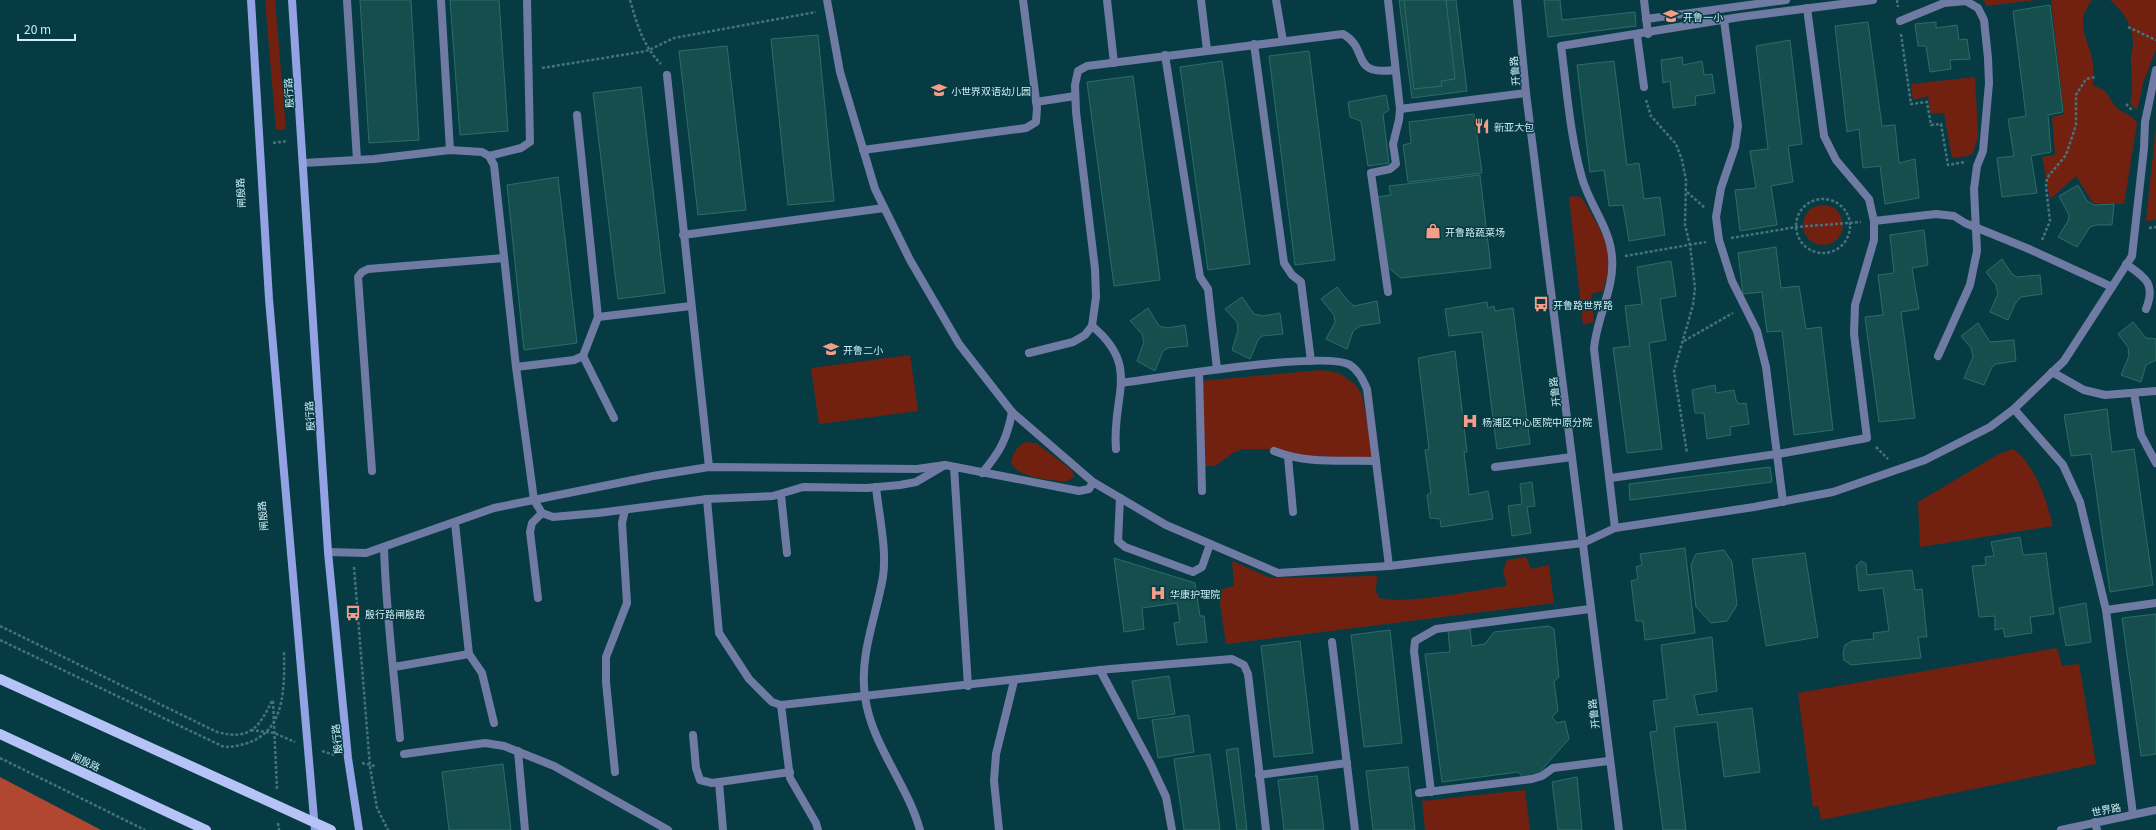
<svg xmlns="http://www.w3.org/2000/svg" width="2156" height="830" font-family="Georgia,'Noto Sans SC',serif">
	<rect width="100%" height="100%" fill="#073b44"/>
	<g fill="#722111">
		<path d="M265,0H275L286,129L276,130Z"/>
		<path d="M1984,0H2036L1986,6Z"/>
		<path d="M2051,0H2092C2075,22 2086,35 2092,58C2094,68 2093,77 2093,86C2111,89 2108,102 2120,110C2127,115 2132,115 2137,123L2124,204L2093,203L2076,176L2050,199L2042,157L2055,155L2052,117L2064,114Z"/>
		<path d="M2110,0H2156V49L2143,83L2137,110L2130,104C2134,91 2131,77 2131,64C2130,57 2133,50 2133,42C2133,25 2122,10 2110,0Z"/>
		<path d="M1975,77L1978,137L1973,153L1968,156L1952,158L1944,113L1931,114L1928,96L1913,100L1911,84Z"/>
		<path d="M2156,127V220L2146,221Z"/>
		<path d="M1576,196L1582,198C1594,219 1609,239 1609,264C1609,272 1605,282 1603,291L1591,294L1594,322L1583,325L1569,197Z"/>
		<circle cx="1823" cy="225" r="20"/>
		<path d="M910,355L918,411L819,424L811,368Z"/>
		<path d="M1322,370L1339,373L1355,384L1362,395L1374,458L1298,456L1277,449H1243L1233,453L1215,466H1204L1201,381Z"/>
		<path d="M1025,442L1036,443L1072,470L1074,477L1066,482C1049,479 1020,479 1011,463C1013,452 1016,448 1025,442Z"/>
		<path d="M2013,449C2036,466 2046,499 2053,526L1920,547L1918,502L1999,454Z"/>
		<path d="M1526,557L1531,569L1549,565L1554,603L1226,644L1218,590L1234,586L1232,561L1271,578L1377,576L1376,591L1379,598C1405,605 1477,590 1507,586L1503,570L1507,560Z"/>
		<path d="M2057,648L2062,666L2079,664L2096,764L1821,820L1818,806L1813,807L1798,693Z"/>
		<path d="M1525,790L1530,830H1425L1422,801Z"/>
	</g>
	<path fill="#b14731" d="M0,777L101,830H0Z"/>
	<g fill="#154e4d" stroke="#2b6d6b">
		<path d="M360,0H411L419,140L369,143Z"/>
		<path d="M450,0H499L508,131L460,135Z"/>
		<path d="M1399,0H1456L1467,91L1412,98Z"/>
		<path d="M1404,0H1446L1455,79L1441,81L1442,86L1414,89Z"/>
		<path d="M1544,0H1560L1562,20L1635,12L1636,26L1548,37Z"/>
		<path d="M2050,5L2063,112L2048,115L2051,152L2031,156L2037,193L2002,197L1997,158L2014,156L2008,119L2026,116L2013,11Z"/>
		<path d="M1868,22L1882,126L1895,125L1899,163L1915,159L1919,198L1885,204L1880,166L1863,168L1859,129L1847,132L1835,26Z"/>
		<path d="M1936,22V28L1957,25L1959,40L1967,39L1970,59L1950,60L1951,69L1930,72L1926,46H1918L1915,24Z"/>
		<path d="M818,35L834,201L788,205L771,39Z"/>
		<path d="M1790,40L1802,144L1788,146L1793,182L1771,186L1777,225L1740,231L1735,190L1756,188L1750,151L1768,149L1756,46Z"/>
		<path d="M727,46L746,210L698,215L679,51Z"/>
		<path d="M1309,51L1335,260L1295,265L1269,56Z"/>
		<path d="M1682,57L1683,65L1702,61L1704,75L1712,74L1715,93L1695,96L1696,105L1673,108L1670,81L1663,83L1661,60Z"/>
		<path d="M1222,61L1250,264L1208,270L1180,67Z"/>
		<path d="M1614,61L1627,165L1639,163L1644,199L1660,197L1665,235L1629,241L1623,205L1609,206L1604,170L1590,172L1577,65Z"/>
		<path d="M1133,76L1160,280L1114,286L1087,82Z"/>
		<path d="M641,87L665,293L618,299L593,93Z"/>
		<path d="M1386,95L1389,110L1383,114L1389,163L1368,166L1361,121L1350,117L1348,102Z"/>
		<path d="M1474,114L1482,173L1408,182L1403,145L1411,143L1409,122Z"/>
		<path d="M1480,175L1491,268L1401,278L1385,265L1376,197L1391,195L1389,186Z"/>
		<path d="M558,177L577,343L524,350L507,185Z"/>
		<path d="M2078,185L2087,201L2094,205L2114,204L2112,225H2096L2090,227L2077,247L2058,237L2068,221L2069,215L2059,196Z"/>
		<path d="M1924,230L1928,265L1912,268L1919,309L1901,312L1915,418L1879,422L1865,317L1883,315L1878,275L1894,273L1890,235Z"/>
		<path d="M1776,247L1781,288L1799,286L1806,329L1821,327L1833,430L1794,435L1782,331L1767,332L1762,292L1743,294L1738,253Z"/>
		<path d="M2002,259L2012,274L2017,277L2040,275L2042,294L2021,297L2015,304L2008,320L1990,312L1998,294L1996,285L1986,272Z"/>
		<path d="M1671,261L1676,296L1660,299L1666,340L1649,343L1662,449L1627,453L1613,348L1630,346L1625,306L1642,304L1637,267Z"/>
		<path d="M1337,287L1348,301L1354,306L1377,301L1380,323L1360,326L1353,331L1347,349L1326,339L1335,322L1334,315L1321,299Z"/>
		<path d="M1242,297L1254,314L1263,316L1280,313L1283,334L1262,336L1258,340L1250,359L1232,350L1238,331L1237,322L1225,309Z"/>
		<path d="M1487,302L1488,308L1494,306L1495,311L1513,308L1530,444L1497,449L1482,332L1449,336L1445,309Z"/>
		<path d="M1148,308L1159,326L1168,328L1185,325L1188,346L1168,348L1163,351L1155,371L1137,361L1144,342L1142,334L1130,321Z"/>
		<path d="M2133,322L2146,338L2156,339V360L2146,365L2141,382L2121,375L2129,356L2128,347L2118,334Z"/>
		<path d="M1978,323L1990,342L2014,340L2016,361L1996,364L1992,367L1984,385L1964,378L1973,357L1971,348L1961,336Z"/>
		<path d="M1455,351L1467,452H1464L1469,495L1488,491L1493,519L1441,527L1440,519L1430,518L1427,495L1431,493L1425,450L1429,449L1418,358Z"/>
		<path d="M1715,385L1716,393L1734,390L1736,400L1739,404L1746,403L1749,424L1730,427L1731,435L1707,439L1704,413H1695L1692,390Z"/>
		<path d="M2107,409L2112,452L2134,449L2153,585L2110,592L2091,454L2071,456L2064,415Z"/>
		<path d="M1770,467L1772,482L1630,500L1629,484Z"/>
		<path d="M1532,482L1535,506L1527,507L1531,533L1512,536L1508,506L1522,504L1520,484Z"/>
		<path d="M2020,537L2023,555L2046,553L2054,614L2030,617L2032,633L2005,637L2003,628L1995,630V616L1979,617L1972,566L1986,565L1985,557L1994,556L1991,542Z"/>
		<path d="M1685,548L1695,633L1645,640L1643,621H1636L1631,581L1638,579L1636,567L1642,565L1640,554Z"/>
		<path d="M1724,550L1732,562L1737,605L1727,621L1711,623L1696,607L1691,565L1696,554Z"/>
		<path d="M1805,553L1818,637L1766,646L1752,559Z"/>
		<path d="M1114,558L1195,583L1200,616H1204L1207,642L1177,645L1174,623L1180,622L1177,603L1142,608L1144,629L1124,632Z"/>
		<path d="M1861,561L1866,564L1867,575L1912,570L1915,590L1922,589L1927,637H1918L1921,658L1851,665L1844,660L1843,653L1845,645L1852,641L1874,639L1873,633L1889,631L1883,588L1859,591L1856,566Z"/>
		<path d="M2086,603L2091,642L2066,646L2059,608Z"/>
		<path d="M2156,614V754L2141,756L2122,618Z"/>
		<path d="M1549,626L1554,629L1559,677L1554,682L1558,711L1552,717L1557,723L1565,721L1569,739L1537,775L1523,777L1518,772L1442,782L1425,654L1450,652L1448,630L1470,629L1472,646L1485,644L1494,632Z"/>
		<path d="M1390,630L1402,743L1364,747L1351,635Z"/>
		<path d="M1712,637L1717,691L1694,695L1698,715L1752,708L1760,772L1724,777L1717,722L1674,727L1686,830H1663L1650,732L1657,731L1653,701L1667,699L1661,645Z"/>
		<path d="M1300,641L1313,753L1274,757L1261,646Z"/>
		<path d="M1169,676L1175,714L1138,719L1132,681Z"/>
		<path d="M1189,715L1194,752L1158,758L1152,720Z"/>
		<path d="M1238,748L1247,830H1237L1226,750Z"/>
		<path d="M1210,754L1220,830H1184L1174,759Z"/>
		<path d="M503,764L511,830H449L442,772Z"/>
		<path d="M1408,767L1415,830H1373L1366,771Z"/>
		<path d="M1317,776L1324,830H1284L1278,780Z"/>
		<path d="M1577,777L1582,830H1558L1552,782Z"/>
	</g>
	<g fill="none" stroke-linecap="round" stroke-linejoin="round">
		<g stroke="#45737b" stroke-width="2.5" stroke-dasharray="3 2" stroke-linecap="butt">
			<path d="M630,0C637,24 643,46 661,64"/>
			<path d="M1897,0L1898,7"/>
			<path d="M2128,27L2156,40"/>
			<path d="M1901,34L1911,104L1927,102L1931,125L1941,124L1948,165L1965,162"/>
			<path d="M542,68L641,52L649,50L674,38L816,12"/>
			<path d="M1646,100L1651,116L1676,144L1682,160L1686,180L1685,225L1690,245L1695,288L1693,305L1674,371L1687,453"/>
			<path d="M2126,104L2133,111"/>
			<path d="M273,143L288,141"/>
			<path d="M1687,192L1705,208"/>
			<circle cx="1823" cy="226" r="27"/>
			<path d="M2149,228L2156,227"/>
			<path d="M1731,238L1796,227L1861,222"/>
			<path d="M2042,240L2050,221L2046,187L2047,178L2066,155L2076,125V95L2086,79L2096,77"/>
			<path d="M1625,256L1706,242"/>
			<path d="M1684,341L1733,313"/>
			<path d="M1876,447L1888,459"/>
			<path d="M354,567L370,767L377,808L388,830"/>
			<path d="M0,626L217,732C251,741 259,727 273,699"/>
			<path d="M0,640L224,747C284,745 285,698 284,651"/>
			<path d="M273,701L277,790"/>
			<path d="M251,730L274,733L295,742"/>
			<path d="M322,751L334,755"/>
			<path d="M0,758L145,830"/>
			<path d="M362,763L375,766"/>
			<path d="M278,823L279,830"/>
		</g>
		<g stroke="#707ba4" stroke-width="8">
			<path d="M347,0L357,160"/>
			<path d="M441,0L450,150"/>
			<path d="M827,0L840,72L875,189L910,260L959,344L1012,412L1093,482L1166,525L1278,573L1389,566L1583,543L1615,528L1754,507L1833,492L1925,460L1990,427L2014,409L2064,361L2132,256L2144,148L2145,122L2156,70"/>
			<path d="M1107,0L1114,63"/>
			<path d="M1201,0L1207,50"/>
			<path d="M1276,0L1283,41"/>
			<path d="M1388,0L1400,109L1526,93"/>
			<path d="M1644,0L1648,34"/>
			<path d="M1646,19L1786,0"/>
			<path d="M1724,20L1738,126L1735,147L1721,188L1716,217L1719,240L1732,281L1757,331L1766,367L1783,502"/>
			<path d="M1900,21L1944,3L1966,1L1978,8L1984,20L1988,58L1989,83L1983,151L1977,166L1974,189L1977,251L1970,285L1938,356"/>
			<path d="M1637,35L1644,87"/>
			<path d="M1254,44L1284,263L1292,275L1301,282L1311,361"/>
			<path d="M1165,55L1200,277L1208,289L1217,369"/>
			<path d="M667,75L709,467"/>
			<path d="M1036,102L1075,96"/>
			<path d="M863,150L1026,128L1036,122L1037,108L1023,0"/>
			<path d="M489,156L521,148L530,142L527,0"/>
			<path d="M303,163L374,159L450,150L482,152L489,156L494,165L516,367L534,500L542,513L553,517L598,513L707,499L773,496L803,487L867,488L900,485L916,482L945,465"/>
			<path d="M1874,221L1936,214L1954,216L1965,223L2029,249L2112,287"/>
			<path d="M683,235L884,208"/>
			<path d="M2126,264C2146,278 2156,284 2146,309"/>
			<path d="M1388,292L1371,173L1390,169L1396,164L1393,144L1399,120L1400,109"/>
			<path d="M598,317L691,306"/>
			<path d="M1092,326C1142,367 1111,397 1116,449"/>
			<path d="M1029,353L1073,342L1085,335L1092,326L1096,297L1095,269L1076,112L1075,85L1078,71L1087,66L1343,34C1370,49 1349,76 1395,70"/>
			<path d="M583,356L614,418"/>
			<path d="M516,367L574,360L583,356L598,317L577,115"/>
			<path d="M1199,372L1202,491"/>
			<path d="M2052,372L2084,390L2105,395L2156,391"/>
			<path d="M1121,383C1158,378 1326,350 1350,365C1359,371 1363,380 1367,389L1389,566"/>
			<path d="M2134,393L2141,435L2156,463"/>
			<path d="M2014,409L2063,465L2080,502L2106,610L2133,814"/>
			<path d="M1274,451C1306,464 1342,460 1376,461"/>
			<path d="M1288,457L1293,512"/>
			<path d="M954,467L968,686"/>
			<path d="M1495,467L1572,457"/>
			<path d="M372,471L358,277L362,272L368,269L504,258"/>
			<path d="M982,473C1000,452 1007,439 1012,412"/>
			<path d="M1611,478L1784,453L1867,438L1854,334L1855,305L1874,240V221L1869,199L1836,160L1824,136L1807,8"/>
			<path d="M876,487C879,516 887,549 883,577C876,617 859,655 865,697C872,746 907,783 920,830"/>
			<path d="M781,495L787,553"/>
			<path d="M1120,498L1118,541L1125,547L1193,572L1202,567L1210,544"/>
			<path d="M707,499L719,633L749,679L772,702L781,705L1110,669L1232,659L1244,665L1248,674L1266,830"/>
			<path d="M455,523L469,654L482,673L494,723"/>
			<path d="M1615,528L1594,349C1596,319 1615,288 1612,257C1610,228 1590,206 1582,178C1570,136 1567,90 1561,46L1740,17L1873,0"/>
			<path d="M384,548C386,612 394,675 400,738"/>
			<path d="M328,552L366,553L494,508L653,476L709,467L917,469L945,465L1079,491L1089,489L1093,482"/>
			<path d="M538,598L530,532L532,523L542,513"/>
			<path d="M2106,610L2156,603"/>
			<path d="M1332,642L1355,830"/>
			<path d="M394,667L469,654"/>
			<path d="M1100,670L1151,765L1166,797L1172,830"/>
			<path d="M781,705L790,778L816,823L818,830"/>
			<path d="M693,735L696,768L700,780L712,783L790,772"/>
			<path d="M518,751L525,830"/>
			<path d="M404,754L485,743L504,746L554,766L668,830"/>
			<path d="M615,772L606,682V657L627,603L622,523L625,510"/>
			<path d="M1259,775L1347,763"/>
			<path d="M719,782L723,830"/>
			<path d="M1431,792L1414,651L1415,641L1436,629L1590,609"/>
			<path d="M1419,793L1532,779L1542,776L1553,768L1608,761"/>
			<path d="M2095,822L2097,830"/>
			<path d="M999,830L994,781L996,754L1014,681"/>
		</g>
		<g stroke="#707ba4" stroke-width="8">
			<path d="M1517,0L1526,93L1619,830"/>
			<path d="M2061,830L2156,810"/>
		</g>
		<g stroke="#92a2e3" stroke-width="8">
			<path d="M251,0L269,299L315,830"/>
			<path d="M292,0L328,552L348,758L359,830"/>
		</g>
		<g stroke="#b6c3f6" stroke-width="10">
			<path d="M0,679L331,830"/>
			<path d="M0,734L206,830"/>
		</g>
	</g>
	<defs>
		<symbol id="school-bare" viewBox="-9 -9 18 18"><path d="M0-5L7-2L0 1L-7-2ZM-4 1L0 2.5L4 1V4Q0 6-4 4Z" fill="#f49e8a" stroke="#073b44" stroke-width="2.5" paint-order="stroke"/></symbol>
		<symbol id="restaurant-bare" viewBox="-9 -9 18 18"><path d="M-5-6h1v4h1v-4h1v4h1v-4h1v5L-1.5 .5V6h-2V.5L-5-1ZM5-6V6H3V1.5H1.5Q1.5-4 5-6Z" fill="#f49e8a" stroke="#073b44" stroke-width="2.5" paint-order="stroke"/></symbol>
		<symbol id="shop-bare" viewBox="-9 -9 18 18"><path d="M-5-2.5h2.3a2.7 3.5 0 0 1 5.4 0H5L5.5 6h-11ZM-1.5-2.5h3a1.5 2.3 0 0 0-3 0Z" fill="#f49e8a" stroke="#073b44" stroke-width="2.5" paint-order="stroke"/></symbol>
		<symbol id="bus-bare" viewBox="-9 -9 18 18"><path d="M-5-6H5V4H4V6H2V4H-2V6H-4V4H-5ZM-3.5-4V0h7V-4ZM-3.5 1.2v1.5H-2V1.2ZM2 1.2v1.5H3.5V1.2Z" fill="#f49e8a" stroke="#073b44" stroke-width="2.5" paint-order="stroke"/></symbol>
		<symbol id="hospital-bare" viewBox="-9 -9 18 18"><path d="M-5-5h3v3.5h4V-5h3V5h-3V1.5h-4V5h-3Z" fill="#f49e8a" stroke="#073b44" stroke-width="2.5" paint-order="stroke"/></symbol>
	</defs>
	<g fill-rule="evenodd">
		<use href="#school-bare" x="1660" y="5" width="22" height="22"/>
		<use href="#school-bare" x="928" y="79" width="22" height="22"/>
		<use href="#restaurant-bare" x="1471" y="115" width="22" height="22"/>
		<use href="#shop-bare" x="1422" y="220" width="22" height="22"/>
		<use href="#bus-bare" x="1530" y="293" width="22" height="22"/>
		<use href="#school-bare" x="820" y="338" width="22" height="22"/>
		<use href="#hospital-bare" x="1459" y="410" width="22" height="22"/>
		<use href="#hospital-bare" x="1147" y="582" width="22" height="22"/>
		<use href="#bus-bare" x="342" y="602" width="22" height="22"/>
	</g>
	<g text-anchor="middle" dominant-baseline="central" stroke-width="3" stroke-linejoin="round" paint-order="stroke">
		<g font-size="10" fill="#ceedf4" stroke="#073b44" text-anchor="start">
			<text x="1683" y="16">开鲁一小</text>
			<text x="951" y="90">小世界双语幼儿园</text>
			<text x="1494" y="126">新亚大包</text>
			<text x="1445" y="231">开鲁路蔬菜场</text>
			<text x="1553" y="304">开鲁路世界路</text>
			<text x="843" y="349">开鲁二小</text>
			<text x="1482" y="421">杨浦区中心医院中原分院</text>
			<text x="1170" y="593">华康护理院</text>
			<text x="365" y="613">殷行路闸殷路</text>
		</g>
		<g font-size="10" fill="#ceedf4" stroke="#073b44">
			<text transform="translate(1514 71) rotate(-95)">开鲁路</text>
			<text transform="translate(288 93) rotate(-94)">殷行路</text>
			<text transform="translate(240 193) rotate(-93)">闸殷路</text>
			<text transform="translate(1554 392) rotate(-97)">开鲁路</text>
			<text transform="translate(309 416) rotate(-94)">殷行路</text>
			<text transform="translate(262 516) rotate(-95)">闸殷路</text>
			<text transform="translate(1593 714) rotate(-97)">开鲁路</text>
			<text transform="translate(336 739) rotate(-96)">殷行路</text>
			<text transform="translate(86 761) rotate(25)">闸殷路</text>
			<text transform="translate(2106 809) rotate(-11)">世界路</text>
		</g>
	</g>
	<path d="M18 34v6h57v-6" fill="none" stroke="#ceedf4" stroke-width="2"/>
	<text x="24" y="34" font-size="12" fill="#ceedf4" stroke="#073b44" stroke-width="3" paint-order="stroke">20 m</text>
</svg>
